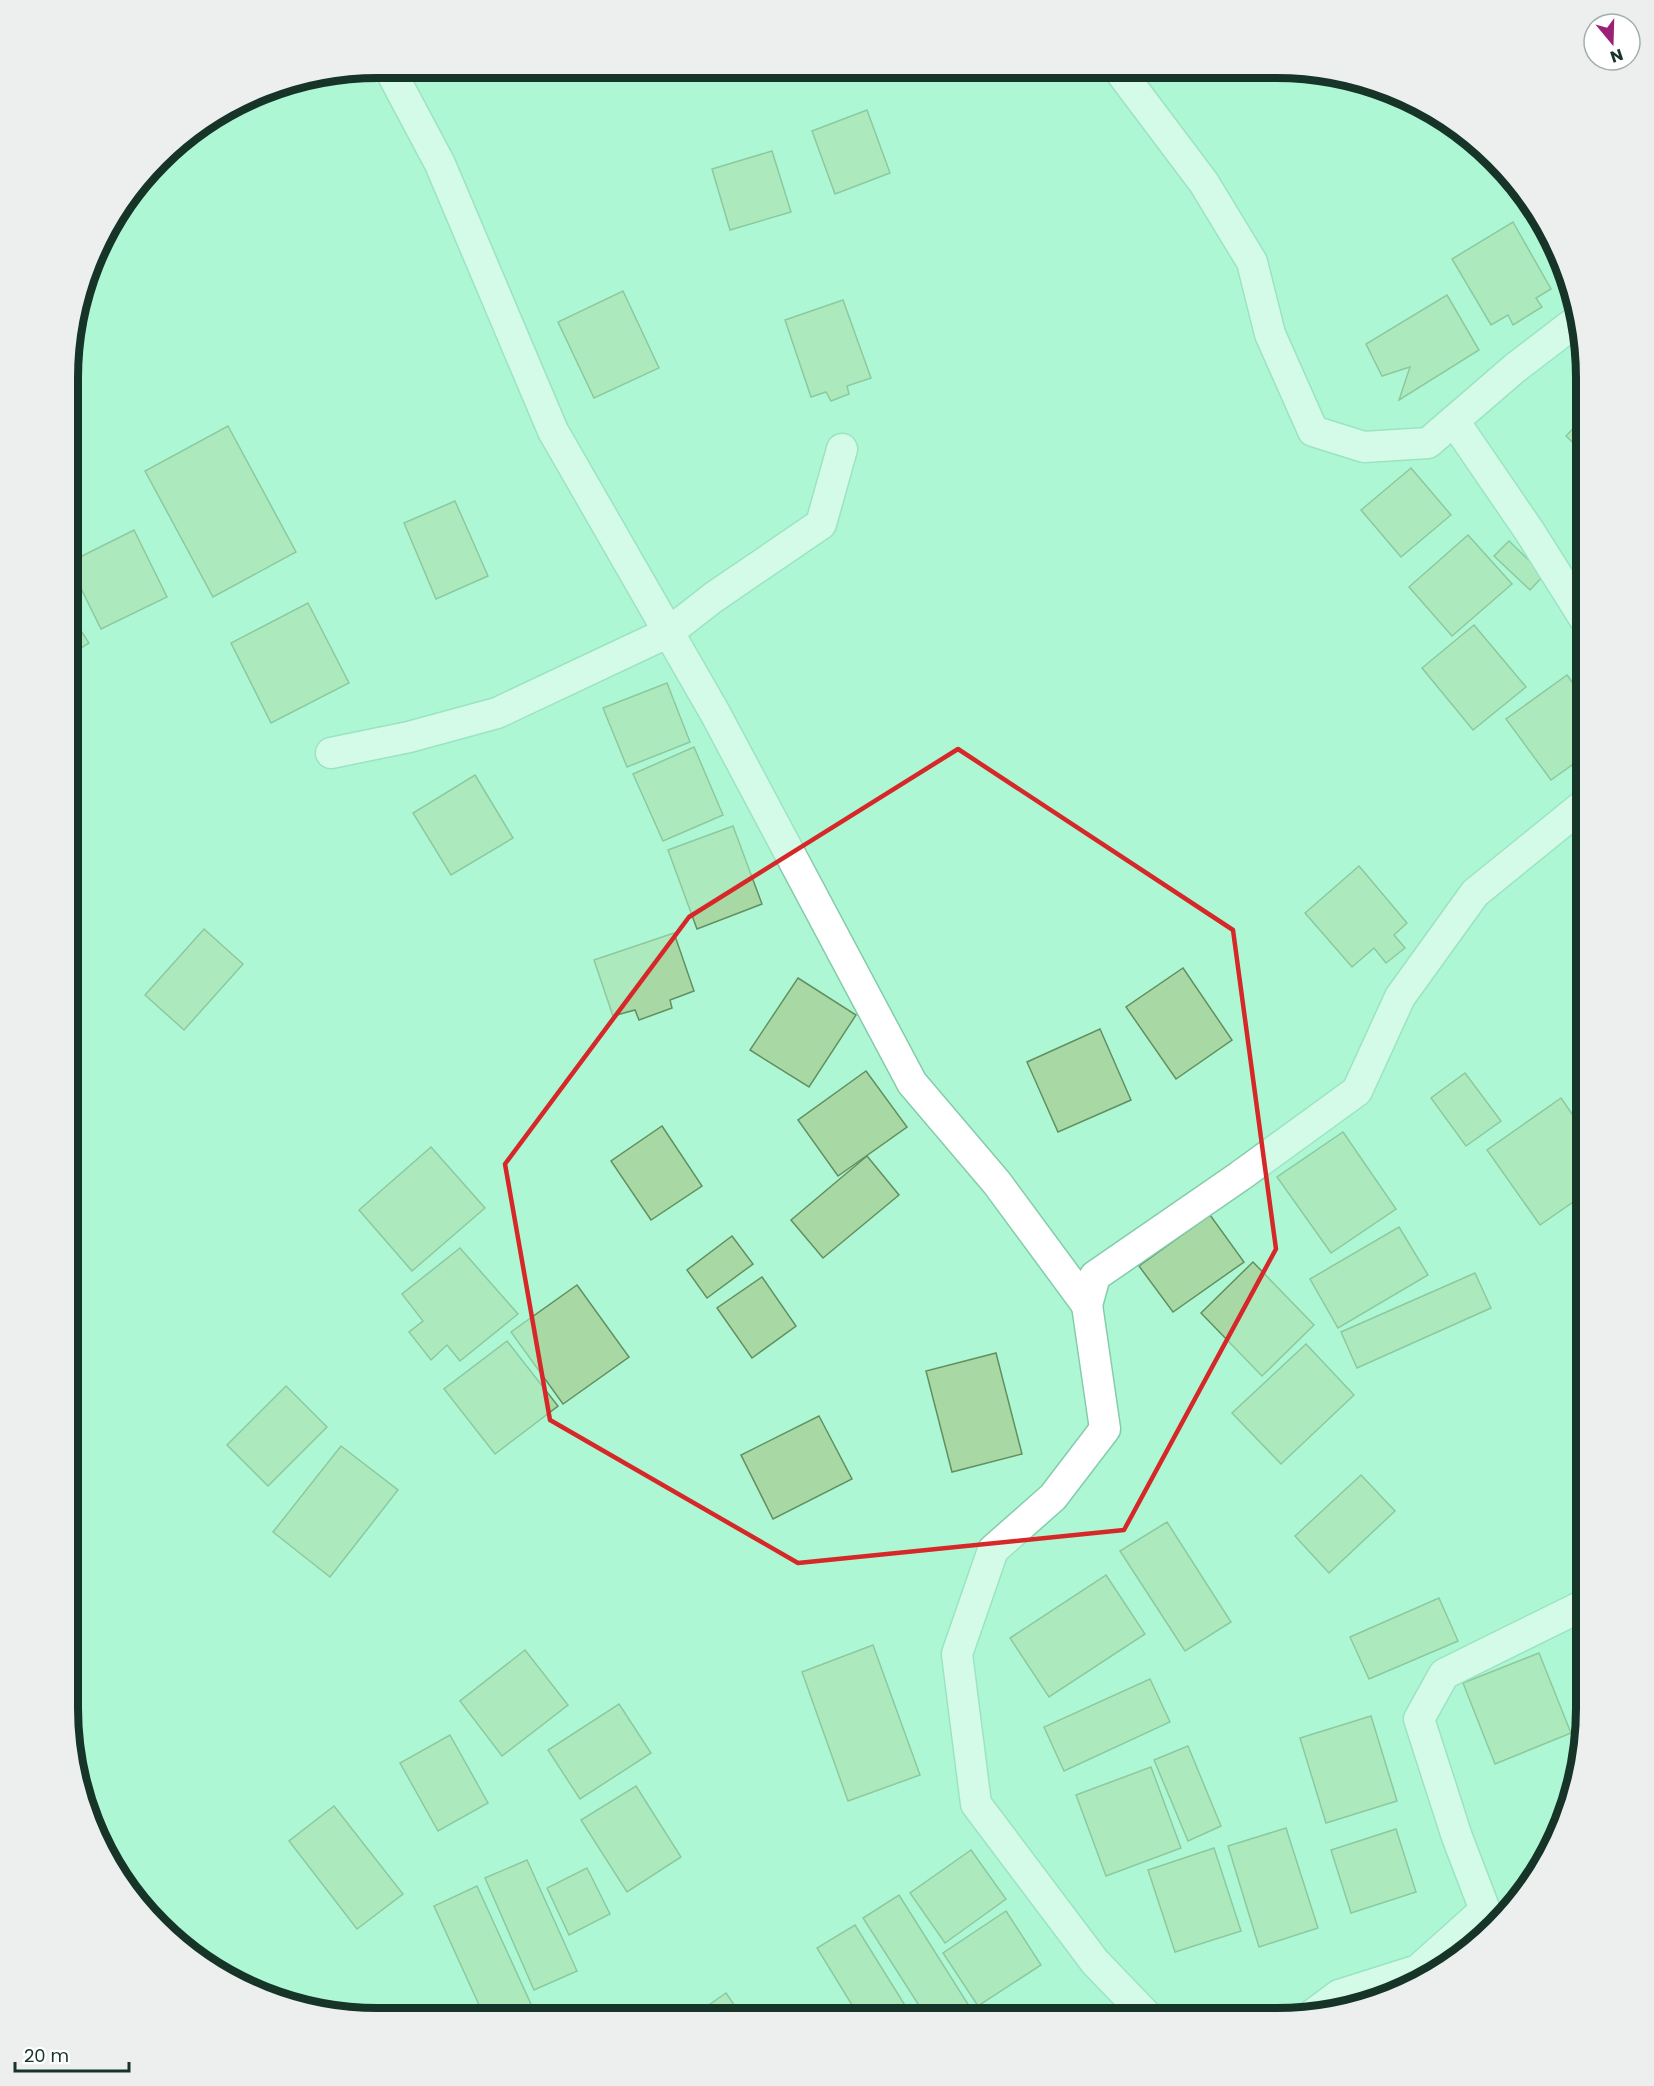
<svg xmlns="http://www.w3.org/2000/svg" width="1654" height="2086" font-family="Poppins,sans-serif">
	<rect width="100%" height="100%" fill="#aef7d4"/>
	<g fill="#a8d9a5" stroke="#629060" stroke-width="1.5">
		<path d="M867,110L890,173L835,194L812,131Z"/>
		<path d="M772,151L791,212L730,230L712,169Z"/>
		<path d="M1513,222L1551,289L1536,298L1542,307L1513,325L1508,315L1491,325L1452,259Z"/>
		<path d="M623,291L659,368L594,398L558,322Z"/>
		<path d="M1447,295L1479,350L1399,400L1410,367L1382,376L1366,344Z"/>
		<path d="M843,300L871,378L847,386L849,394L831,401L826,392L811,397L785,320Z"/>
		<path d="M1586,415V455L1566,436Z"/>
		<path d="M228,426L296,552L213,597L145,471Z"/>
		<path d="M1411,468L1451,515L1401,557L1361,510Z"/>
		<path d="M455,501L488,576L436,599L404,523Z"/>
		<path d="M134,530L167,597L101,629L70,566V562Z"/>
		<path d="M1468,535L1512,584L1452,636L1409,587Z"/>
		<path d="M1509,541L1544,575L1530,590L1494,556Z"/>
		<path d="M308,603L349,683L271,723L231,643Z"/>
		<path d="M70,614L89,643L70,655Z"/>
		<path d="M1474,625L1526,687L1473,730L1422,668Z"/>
		<path d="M1567,675L1586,701V755L1551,780L1506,719Z"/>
		<path d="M667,683L690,742L627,767L603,708Z"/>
		<path d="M694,747L723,815L663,841L633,774Z"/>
		<path d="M475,775L513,838L451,875L413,813Z"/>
		<path d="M733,826L762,904L697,929L668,850Z"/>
		<path d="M1359,866L1407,923L1394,935L1405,948L1386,963L1374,948L1352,967L1305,913Z"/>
		<path d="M204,929L243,964L184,1030L145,995Z"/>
		<path d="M674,933L694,991L670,1000L672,1008L639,1020L635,1010L613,1016L594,960Z"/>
		<path d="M1183,968L1232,1040L1176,1079L1126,1007Z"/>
		<path d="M798,978L856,1015L809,1087L750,1050Z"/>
		<path d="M1100,1029L1131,1100L1058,1132L1027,1062Z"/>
		<path d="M866,1071L907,1127L838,1176L798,1120Z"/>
		<path d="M1465,1073L1501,1121L1466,1146L1431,1098Z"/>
		<path d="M1561,1098L1586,1134V1193L1540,1225L1487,1150Z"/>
		<path d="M662,1126L702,1186L651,1220L611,1161Z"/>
		<path d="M1343,1132L1396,1209L1331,1253L1277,1177Z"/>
		<path d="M431,1147L485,1208L412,1271L359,1210Z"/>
		<path d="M867,1156L899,1195L823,1258L791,1220Z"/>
		<path d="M1210,1215L1244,1262L1173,1312L1139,1266Z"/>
		<path d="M1399,1227L1428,1275L1338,1328L1310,1279Z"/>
		<path d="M732,1236L753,1264L707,1298L687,1270Z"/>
		<path d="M460,1248L518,1314L460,1361L447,1345L431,1360L409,1332L423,1321L402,1294Z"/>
		<path d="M1253,1262L1314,1325L1262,1376L1201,1313Z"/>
		<path d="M1475,1273L1491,1308L1357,1368L1341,1332Z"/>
		<path d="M762,1277L796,1326L752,1358L717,1308Z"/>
		<path d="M577,1285L629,1357L563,1404L511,1332Z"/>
		<path d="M507,1341L558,1406L495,1454L444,1389Z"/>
		<path d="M1306,1344L1354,1395L1281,1464L1232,1413Z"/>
		<path d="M996,1353L1022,1454L952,1472L926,1371Z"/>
		<path d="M286,1386L327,1427L268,1486L227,1445Z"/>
		<path d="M819,1416L852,1479L773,1519L741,1455Z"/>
		<path d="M341,1446L398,1490L330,1577L273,1532Z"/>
		<path d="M1361,1475L1395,1511L1329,1573L1295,1536Z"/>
		<path d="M1167,1522L1231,1622L1185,1651L1120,1551Z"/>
		<path d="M1106,1575L1145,1634L1049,1697L1010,1638Z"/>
		<path d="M1439,1598L1458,1641L1369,1679L1350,1637Z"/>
		<path d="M873,1645L920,1775L848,1801L802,1672Z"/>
		<path d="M525,1650L568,1705L502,1756L460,1701Z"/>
		<path d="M1539,1653L1571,1733L1495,1764L1463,1683Z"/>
		<path d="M1150,1679L1170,1722L1064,1771L1044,1727Z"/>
		<path d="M619,1704L651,1753L580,1799L548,1750Z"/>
		<path d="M1371,1716L1397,1801L1326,1823L1300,1738Z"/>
		<path d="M450,1735L488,1803L438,1831L400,1763Z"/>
		<path d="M1188,1746L1221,1826L1188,1841L1154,1760Z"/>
		<path d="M1151,1767L1181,1848L1106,1876L1076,1795Z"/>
		<path d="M636,1786L681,1857L627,1892L581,1820Z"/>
		<path d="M334,1806L403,1894L357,1929L289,1841Z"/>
		<path d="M1286,1828L1318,1928L1259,1947L1228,1846Z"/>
		<path d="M1396,1829L1416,1892L1351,1913L1331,1850Z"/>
		<path d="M1214,1848L1241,1931L1175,1952L1148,1870Z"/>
		<path d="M971,1850L1006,1899L945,1943L910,1893Z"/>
		<path d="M527,1860L577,1971L534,1990L485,1878Z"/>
		<path d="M587,1868L610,1914L569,1935L547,1888Z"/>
		<path d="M477,1886L535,2013L525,2018H485L434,1906Z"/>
		<path d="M899,1895L971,2009L957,2018H927L863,1918Z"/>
		<path d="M1006,1911L1041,1965L978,2006L943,1953Z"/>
		<path d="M855,1925L911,2015L906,2018H860L817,1948Z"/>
		<path d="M726,1993L743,2018H690Z"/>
	</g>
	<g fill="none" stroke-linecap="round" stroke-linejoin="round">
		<defs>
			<g id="street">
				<path d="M389,68L440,164L553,431L715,713L912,1083L997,1183L1087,1305L1095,1276L1240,1176L1357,1091L1400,997L1475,893L1586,803"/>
				<path d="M1119,70L1204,183L1252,262L1270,334L1313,431L1364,447L1428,443L1515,368L1579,319"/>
				<path d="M1454,421L1530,532L1586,621"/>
				<path d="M331,753L409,737L497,713L669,632L714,597L821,524L842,449"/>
				<path d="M1087,1305L1105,1429L1053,1497L993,1550L957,1654L976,1804L1095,1962L1149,2018"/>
				<path d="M1312,2015L1339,1995L1418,1970L1485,1910L1457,1837L1419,1719L1444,1674L1586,1604"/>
			</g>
		</defs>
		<use href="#street" stroke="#84ccab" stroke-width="33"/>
		<use href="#street" stroke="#fff" stroke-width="30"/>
	</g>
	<path d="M0 0H1654V2086H0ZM958,749L1233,930L1276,1249L1124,1530L798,1563L550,1420L505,1164L689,917Z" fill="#aef7d4" fill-opacity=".55" fill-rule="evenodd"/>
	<path fill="none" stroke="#d62828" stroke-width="4.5" stroke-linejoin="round" d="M958,749L1233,930L1276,1249L1124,1530L798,1563L550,1420L505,1164L689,917Z"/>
	<path d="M0 0H1654V2086H0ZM378 78H1276A300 300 0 0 1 1576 378V1708A300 300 0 0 1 1276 2008H378A300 300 0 0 1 78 1708V378A300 300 0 0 1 378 78Z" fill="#ecefee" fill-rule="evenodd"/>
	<path fill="none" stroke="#163427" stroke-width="8" d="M378 78H1276A300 300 0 0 1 1576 378V1708A300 300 0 0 1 1276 2008H378A300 300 0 0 1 78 1708V378A300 300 0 0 1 378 78Z"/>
	<g transform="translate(1612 42) rotate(161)"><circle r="28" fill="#ffffff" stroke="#a2aea9" stroke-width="1.5"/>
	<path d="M0-4.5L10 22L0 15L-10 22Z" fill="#9c2077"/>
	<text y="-9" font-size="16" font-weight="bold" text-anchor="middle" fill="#163427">N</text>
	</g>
	<path d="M15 2062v9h114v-9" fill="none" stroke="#163427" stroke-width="3"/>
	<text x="24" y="2062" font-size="18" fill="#163427" stroke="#ffffff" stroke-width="4.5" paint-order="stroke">20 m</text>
</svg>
